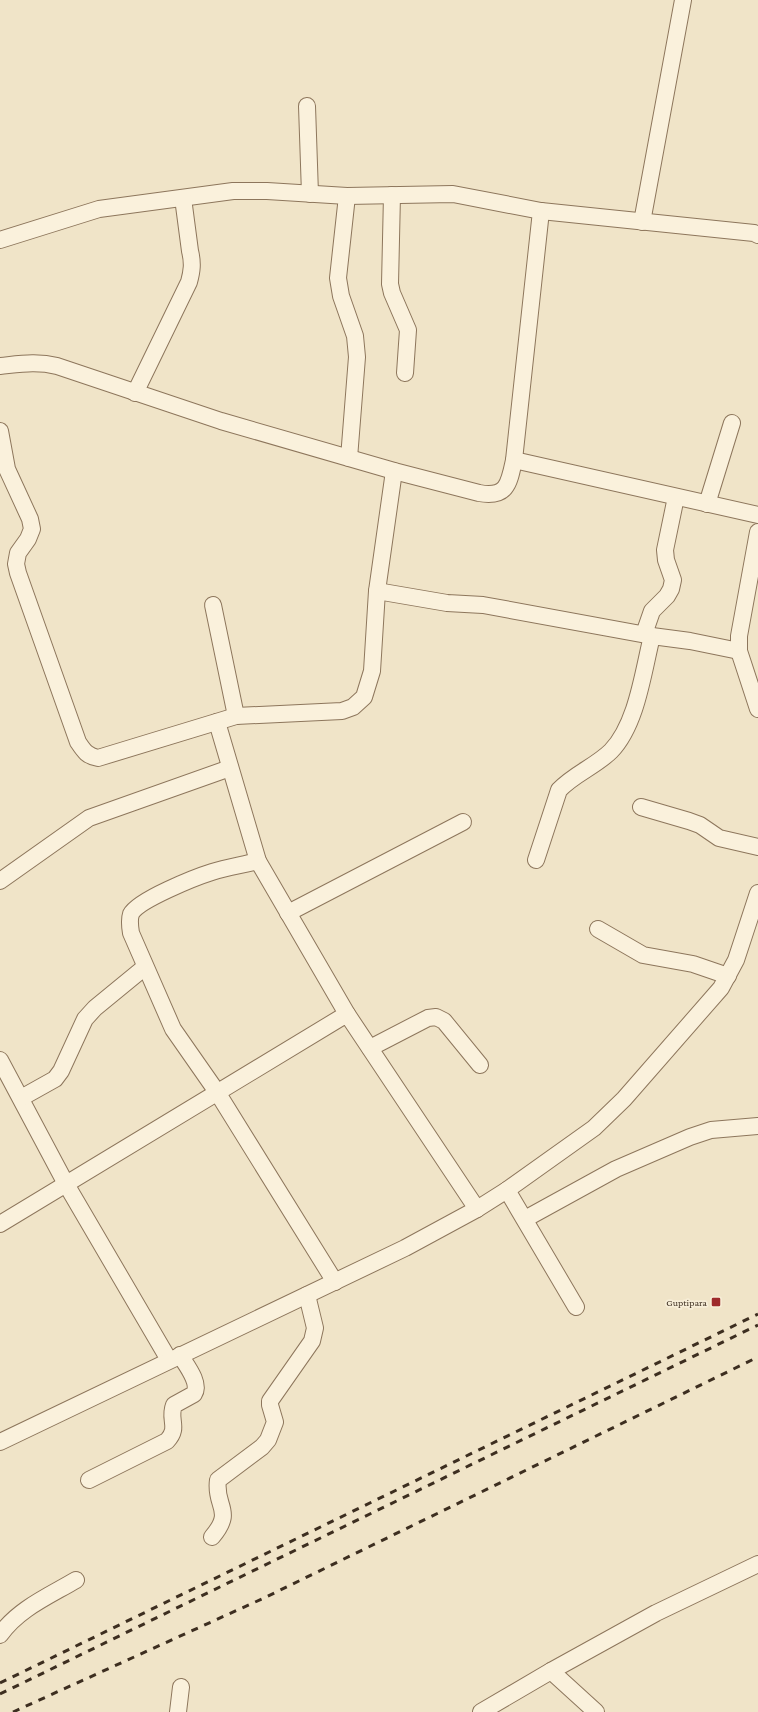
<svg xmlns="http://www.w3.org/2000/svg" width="758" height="1712" font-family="'Crimson Pro',serif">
	<rect width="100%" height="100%" fill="#f0e4c8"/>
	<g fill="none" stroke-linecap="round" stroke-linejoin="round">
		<defs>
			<g id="minor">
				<path d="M307,106L310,194"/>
				<path d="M392,195L390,284L392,293L408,330L405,373"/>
				<path d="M347,196L338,278L341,296L355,336L357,357L349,458"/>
				<path d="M642,222L683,0"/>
				<path d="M0,240L99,209L233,191H267L347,196L453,194L541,211L754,233L758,235"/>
				<path d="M0,366C20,364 37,361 57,366L221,421L394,471L479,493C507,498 509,484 514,460L541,211"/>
				<path d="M135,393L189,282C192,271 193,263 190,251L183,198"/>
				<path d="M0,431L7,469L30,519L32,529L28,539L18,553L16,564L18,573L78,742C84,751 87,756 98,758L236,716L342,711L353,707L364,697L372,671L377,591L394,471"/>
				<path d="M514,460L758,515"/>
				<path d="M707,504L732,423"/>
				<path d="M758,532L739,636V651L758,709"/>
				<path d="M377,591L447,603L483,605L652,636L690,641L739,651"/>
				<path d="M213,605L236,716"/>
				<path d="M644,634L652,611L667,596L671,589L673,580L666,560L665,550L676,497"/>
				<path d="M217,722L258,861L347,1014"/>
				<path d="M641,807L689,821L700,825L719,838L758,847"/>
				<path d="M536,860L559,790C574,774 596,766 611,751C637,724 643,672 652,636"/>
				<path d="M258,861C243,865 227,867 212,872C196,877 138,900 131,914C129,920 130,927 131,933L173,1029L217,1092L335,1282"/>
				<path d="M0,881L89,818L230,768"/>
				<path d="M288,913L463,822"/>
				<path d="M598,929L643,955L693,964L728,976"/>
				<path d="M370,1048L428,1018L436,1017L444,1021L480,1065"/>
				<path d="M0,1060L66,1184L169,1360"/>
				<path d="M21,1098L55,1079L61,1071L85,1019L95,1008L145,967"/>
				<path d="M507,1190L576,1307"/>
				<path d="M525,1219L616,1169L690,1137L711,1130L758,1126"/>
				<path d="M0,1224L347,1014L477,1209"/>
				<path d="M0,1442L405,1248L477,1209L507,1190L594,1128L624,1099L721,988L736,960L758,893"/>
				<path d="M89,1480L167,1441C180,1427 168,1420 174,1405L194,1394C201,1383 186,1365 180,1355"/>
				<path d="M212,1537C235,1510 214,1507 218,1480L262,1447L268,1440L275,1422L270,1405V1401L312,1341L315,1328L307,1295"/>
				<path d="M0,1635C18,1609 49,1596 76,1580"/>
				<path d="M551,1671L596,1712"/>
				<path d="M178,1712L181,1687"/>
				<path d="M481,1712L551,1671L656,1613L758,1564"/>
			</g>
		</defs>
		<use href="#minor" stroke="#8d765c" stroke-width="18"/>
		<use href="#minor" stroke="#faf1dc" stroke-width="16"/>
		<g stroke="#3d2e20" stroke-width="3" stroke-dasharray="7 7" stroke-linecap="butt">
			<path d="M0,1683L758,1314"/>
			<path d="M0,1694L758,1325"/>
			<path d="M13,1712L264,1598L758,1357"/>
		</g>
	</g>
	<rect fill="#9e2a2b" stroke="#f7eed8" stroke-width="1.5" x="711" y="1297" width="10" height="10" rx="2"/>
	<g text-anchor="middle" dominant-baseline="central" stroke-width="3.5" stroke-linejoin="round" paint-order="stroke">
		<g font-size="10" fill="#3d2e20" stroke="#f7eed8" text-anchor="end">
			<text x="707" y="1302">Guptipara</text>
		</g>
	</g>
</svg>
